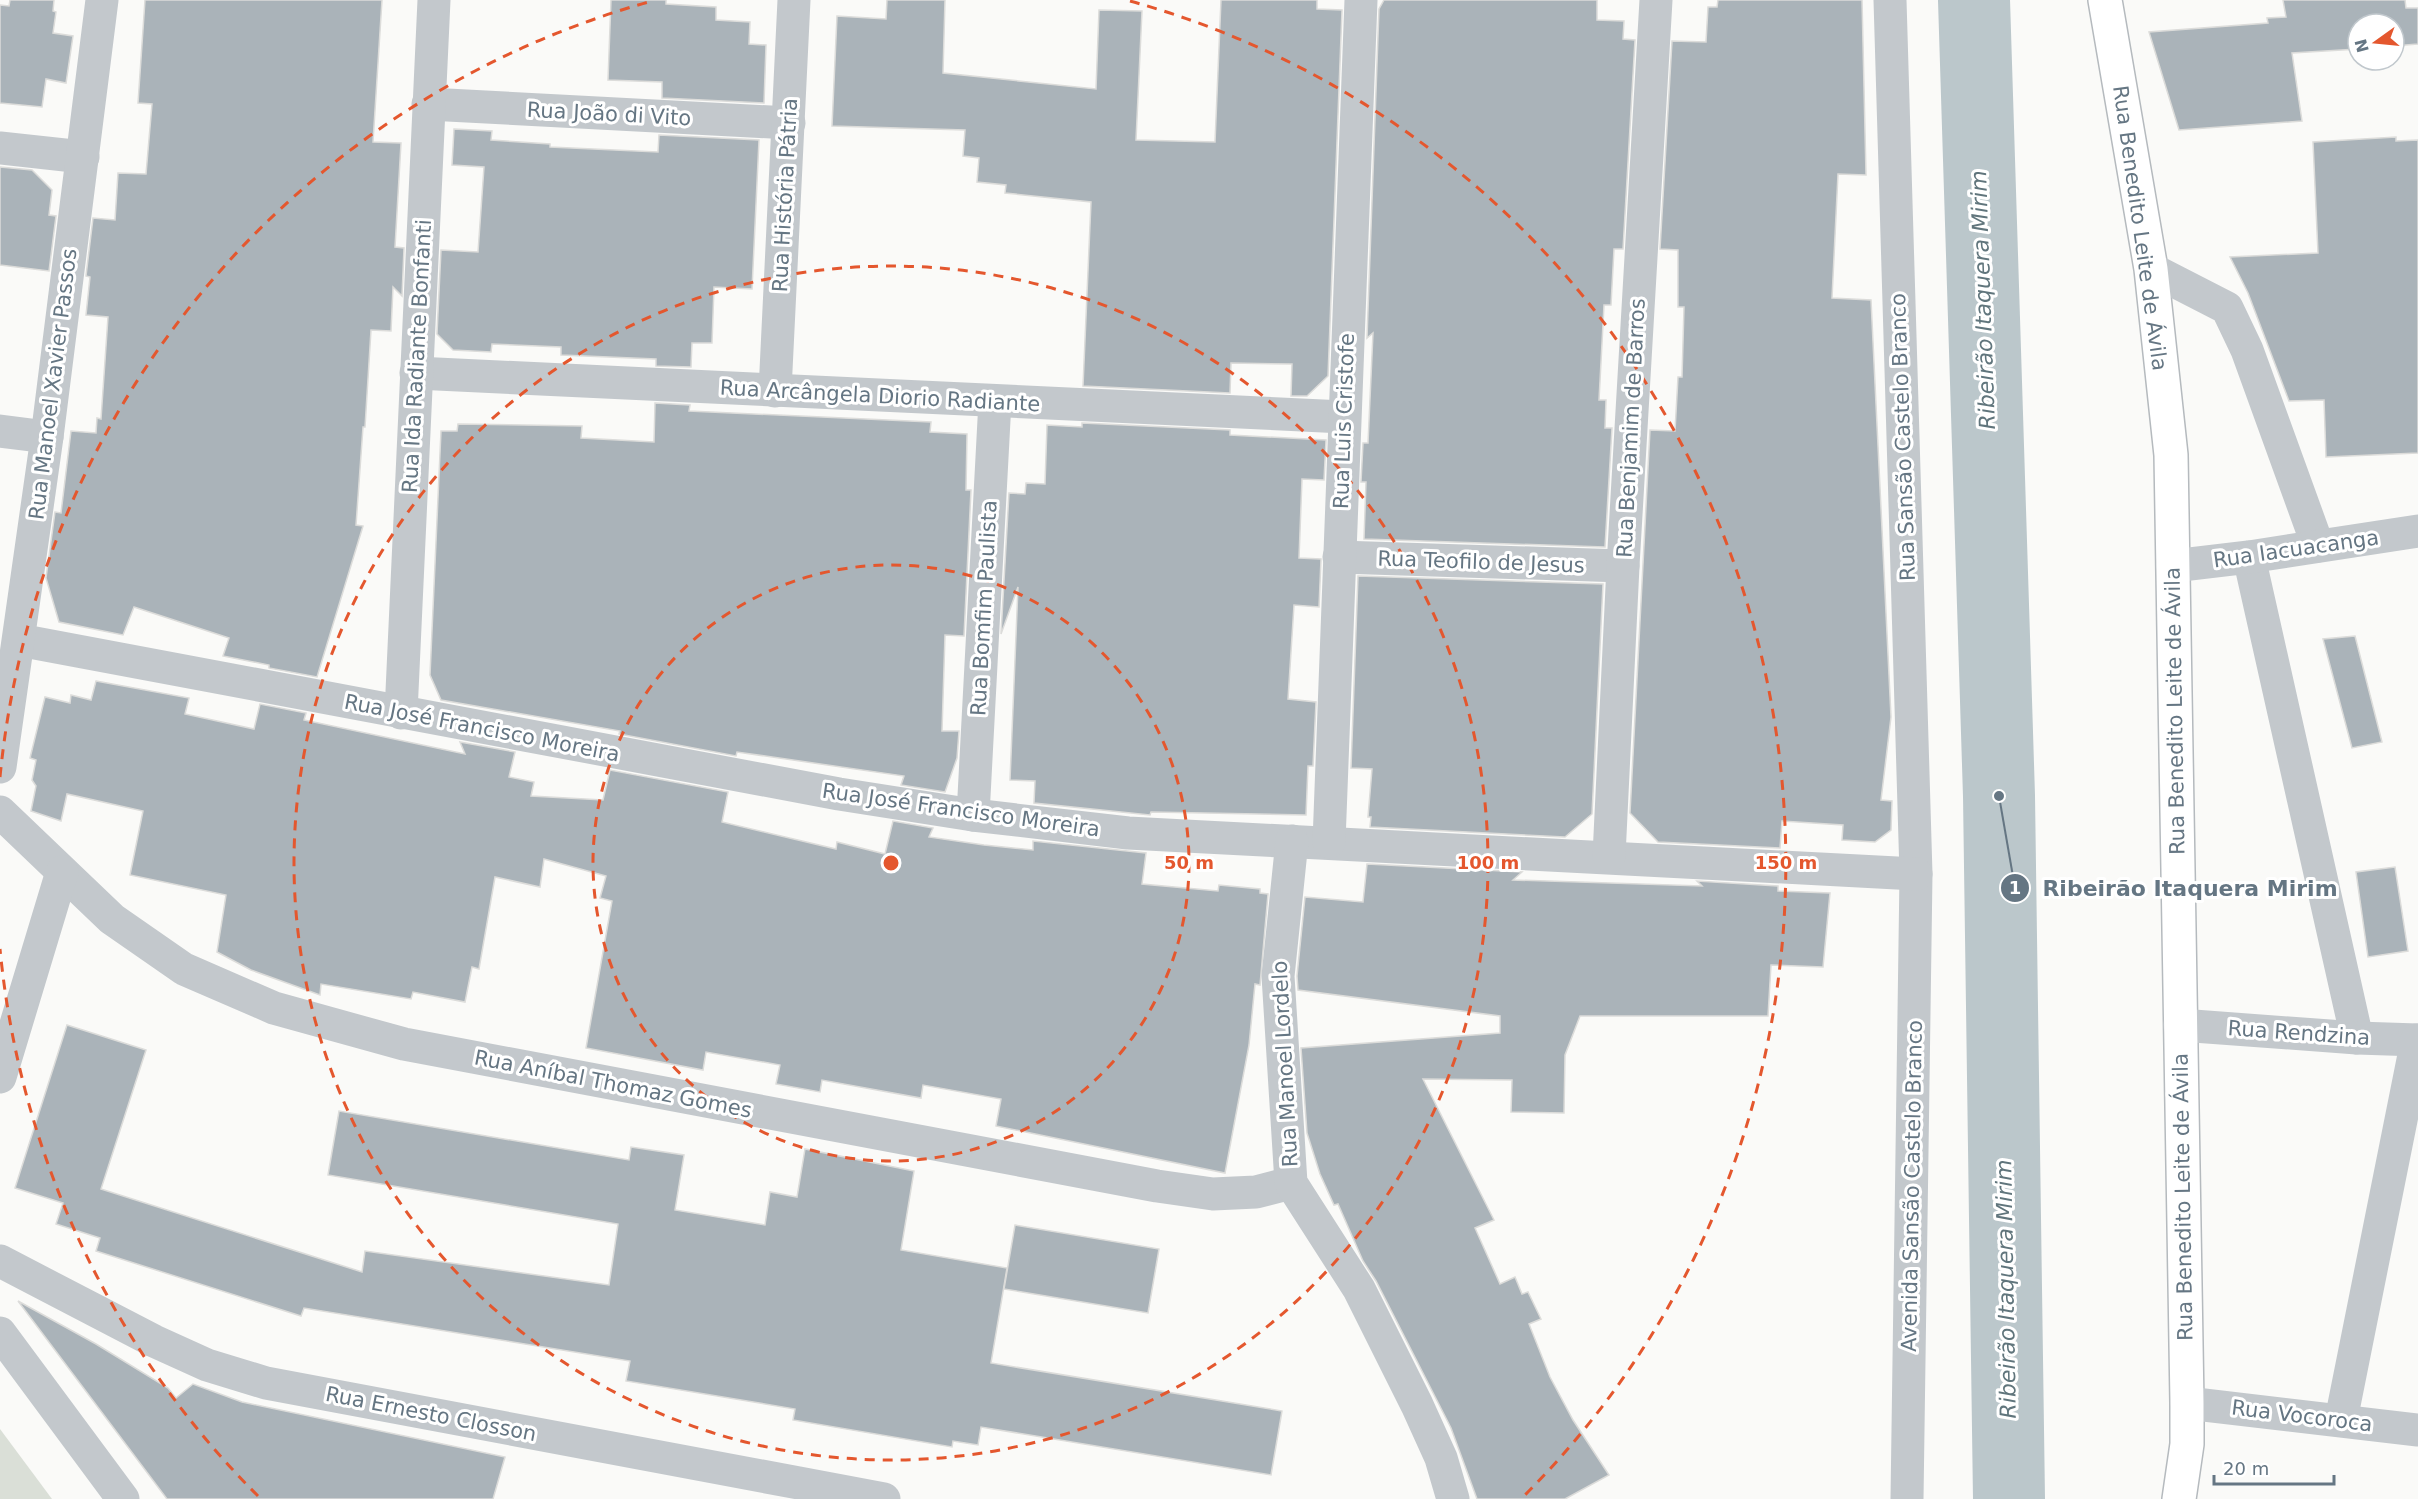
<svg xmlns="http://www.w3.org/2000/svg" width="2418" height="1499" font-family="'DejaVu Sans',sans-serif">
	<rect width="100%" height="100%" fill="#fafaf8"/>
	<path fill="#dadfd7" d="M0,1429L52,1499H0Z"/>
	<g fill="none" stroke-linecap="round" stroke-linejoin="round">
		<path stroke="#bbc7cb" stroke-width="72" d="M1974,0L1999,796L2009,1499"/>
	</g>
	<g fill="#aab3b9" stroke="#dcdcda" stroke-width="1.5">
		<path d="M10,0H54L53,11L56,12L53,33L73,36L66,83L46,79L42,107L0,103V5L9,6Z"/>
		<path d="M145,0H382L373,142L401,143L395,247L404,248L402,296L393,287L391,331L371,330L365,427H363L356,525L363,526L317,677L269,668V665L223,656L229,638L134,607L123,635L59,622L46,578L55,512L61,513L71,431L96,433L97,418L101,419L108,317L86,315L90,277L86,276L93,218L115,220L118,173L146,174L152,104L138,103Z"/>
		<path d="M611,0H666V4L716,7V20L750,22L749,44L766,45L764,103L662,98V82L608,80Z"/>
		<path d="M887,0H945L943,73L1096,89L1099,10L1142,11L1136,140L1215,142L1221,0H1317V9L1342,10L1328,376L1307,396H1291L1292,364L1231,363L1230,393L1083,386L1091,202L1005,193L1006,185L977,182L979,158L963,156L965,130L832,126L837,16L886,19Z"/>
		<path d="M1384,0H1597V20L1624,21L1623,39L1635,40L1623,249H1614L1611,305H1604L1599,400H1606L1605,428H1612L1605,547L1364,539L1366,482H1361L1363,443H1368L1373,333L1367,338L1379,9Z"/>
		<path d="M1718,0H1862L1866,175L1838,174L1832,298L1871,300L1891,717L1881,800L1892,801L1891,830L1875,842L1842,840L1843,825L1782,821L1780,848L1658,842L1630,813L1650,430L1675,431L1678,377H1682L1684,307H1678V250L1660,249L1672,41L1706,42L1708,7H1717Z"/>
		<path d="M2283,0H2405L2406,8H2418V44L2394,46V24H2358V49L2292,53L2302,121L2179,130L2149,32L2268,23L2267,18L2286,17Z"/>
		<path d="M454,129L492,131L491,140L550,144V147L658,152L659,135L759,140L752,289L714,287L712,343H692L691,367L656,366V359L561,355V347L492,344L491,352L453,350L437,334L441,250L478,252L484,167L452,165Z"/>
		<path d="M2396,137V141L2418,140V453L2326,457L2324,400L2289,401L2248,293L2230,257L2318,253L2313,142Z"/>
		<path d="M0,167L32,170L52,190L49,215L56,216L49,271L0,265Z"/>
		<path d="M655,403L690,405L689,411L931,422L930,432L967,434L966,490H971L964,636L945,635L942,731H959L957,758L945,792L901,785L904,776L737,752L736,756L619,734L620,731L441,700L430,675L441,431H457L458,424L582,426L581,438L654,442Z"/>
		<path d="M1082,423L1230,430V435L1326,440L1324,480L1302,479L1299,558L1321,559L1319,607L1294,605L1288,699L1316,702L1313,766H1308L1306,815L1151,812L1150,815L1034,803L1035,781L1010,780L1018,587L1001,634L1009,493L1025,494L1026,483L1045,484L1047,425L1082,427Z"/>
		<path d="M1358,576L1603,584L1592,814L1565,837L1370,827L1371,817H1368L1372,769L1351,768Z"/>
		<path d="M2355,636L2382,742L2352,748L2323,639Z"/>
		<path d="M96,681L189,698L185,714L254,729L260,704L306,713L304,720L465,754L460,742L515,752L509,777L534,782L531,796L603,800L610,770L728,792L722,822L836,849L837,842L885,854L893,821L933,828L929,837L984,845L1033,850V841L1146,853L1142,884L1218,891L1219,885L1260,889V893L1268,894L1260,985L1255,984L1249,1045L1225,1173L996,1126L1001,1099L923,1085L921,1098L822,1080L820,1092L776,1084L780,1065L706,1052L703,1070L586,1048L612,901L600,898L606,876L544,859L540,887L495,877L479,969L472,967L465,1002L413,992L411,999L321,984L320,995L251,970L217,952L226,895L130,875L143,811L67,794L61,821L31,811L36,786L32,780L36,760L30,758L45,697L70,703L71,695L91,700Z"/>
		<path d="M1367,864L1522,872L1513,880L1702,886L1697,881L1778,886V891L1830,893L1823,967L1771,965L1768,1016H1580L1565,1055L1564,1113L1511,1112L1512,1080L1423,1079L1494,1220L1475,1228L1500,1284L1515,1277L1522,1294L1528,1292L1541,1319L1529,1324L1550,1377L1573,1420L1609,1475L1565,1499H1477L1451,1428L1376,1281L1363,1261L1338,1204L1334,1205L1320,1174L1307,1133L1301,1048L1500,1033V1016L1298,990L1297,976L1305,897L1363,902Z"/>
		<path d="M2395,867L2408,951L2368,957L2356,872Z"/>
		<path d="M67,1025L146,1050L101,1189L362,1272L365,1251L609,1285L618,1224L328,1175L339,1111L629,1160L631,1147L684,1155L675,1210L765,1225L770,1192L797,1197L805,1149L914,1171L901,1250L1007,1268L991,1363L1282,1411L1271,1475L981,1427L978,1445L953,1441L952,1447L793,1420L795,1409L626,1381L630,1361L304,1308L301,1316L96,1251L100,1238L56,1224L63,1203L15,1188Z"/>
		<path d="M1015,1225L1159,1249L1148,1313L1004,1289Z"/>
		<path d="M18,1301L96,1344L168,1388L176,1398L193,1384L242,1402L505,1457L493,1499H167Z"/>
	</g>
	<g fill="none" stroke-linecap="round" stroke-linejoin="round">
		<defs>
			<path id="primary" d="M2105,0L2151,269L2171,455L2187,1403V1444L2179,1499"/>
		</defs>
		<use href="#primary" stroke="#b5babe" stroke-width="36"/>
		<g stroke="#c3c8cc" stroke-width="33">
			<path d="M1890,0L1916,874L1907,1499"/>
			<path d="M428,104L789,123"/>
			<path d="M0,148L83,157"/>
			<path d="M2151,269L2227,308L2247,350L2318,546"/>
			<path d="M416,373L1344,417"/>
			<path d="M775,391L794,0"/>
			<path d="M0,431L47,437"/>
			<path d="M1339,557L1623,566"/>
			<path d="M2249,557L2357,1038"/>
			<path d="M2173,566L2249,557L2418,531"/>
			<path d="M19,640L839,794L973,815L1128,833L1916,874"/>
			<path d="M401,713L434,0"/>
			<path d="M0,767L47,437L102,0"/>
			<path d="M0,812L112,919L184,969L274,1008L404,1044L1157,1186L1213,1194L1256,1192L1291,1183"/>
			<path d="M973,815L995,401"/>
			<path d="M1292,841L1278,976L1291,1183L1359,1289L1417,1405L1441,1458L1453,1499"/>
			<path d="M1329,842L1361,0"/>
			<path d="M1609,856L1623,566L1656,0"/>
			<path d="M2180,1025L2357,1038L2418,1040"/>
			<path d="M0,1077L62,872"/>
			<path d="M0,1261L154,1341L207,1365L266,1383L884,1499"/>
			<path d="M0,1333L123,1499"/>
			<path d="M2187,1403L2418,1430"/>
			<path d="M2341,1420L2417,1040"/>
		</g>
		<use href="#primary" stroke="#fff" stroke-width="33"/>
	</g>
	<g fill="none" stroke="#e4572e" stroke-width="3" stroke-dasharray="10 8">
		<circle cx="891" cy="863" r="298"/>
		<circle cx="891" cy="863" r="597"/>
		<path d="M258 1496A895 895 0 0 1 0 949M0 777A895 895 0 0 1 652 1M1130 1A895 895 0 0 1 1524 1496"/>
	</g>
	<g text-anchor="middle" dominant-baseline="central" stroke-width="6" stroke-linejoin="round" paint-order="stroke">
		<g font-size="21" fill="#657683" stroke="#fff">
			<text transform="translate(609 114) rotate(3)">Rua João di Vito</text>
			<text transform="translate(785 195) rotate(-87)">Rua História Pátria</text>
			<text transform="translate(2140 228) rotate(82)">Rua Benedito Leite de Ávila</text>
			<text transform="translate(417 356) rotate(-87)">Rua Ida Radiante Bonfanti</text>
			<text transform="translate(53 384) rotate(-83)">Rua Manoel Xavier Passos</text>
			<text transform="translate(880 396) rotate(3)">Rua Arcângela Diorio Radiante</text>
			<text transform="translate(1344 421) rotate(-88)">Rua Luis Cristofe</text>
			<text transform="translate(1631 428) rotate(-87)">Rua Benjamim de Barros</text>
			<text transform="translate(1903 437) rotate(-92)">Rua Sansão Castelo Branco</text>
			<text transform="translate(2296 549) rotate(-8)">Rua Iacuacanga</text>
			<text transform="translate(1481 562) rotate(2)">Rua Teofilo de Jesus</text>
			<text transform="translate(984 608) rotate(-87)">Rua Bomfim Paulista</text>
			<text transform="translate(2175 711) rotate(-91)">Rua Benedito Leite de Ávila</text>
			<text transform="translate(482 728) rotate(11)">Rua José Francisco Moreira</text>
			<text transform="translate(961 810) rotate(8)">Rua José Francisco Moreira</text>
			<text transform="translate(2299 1033) rotate(4)">Rua Rendzina</text>
			<text transform="translate(1285 1064) rotate(-93)">Rua Manoel Lordelo</text>
			<text transform="translate(613 1084) rotate(11)">Rua Aníbal Thomaz Gomes</text>
			<text transform="translate(1912 1186) rotate(-89)">Avenida Sansão Castelo Branco</text>
			<text transform="translate(2183 1197) rotate(-91)">Rua Benedito Leite de Ávila</text>
			<text transform="translate(431 1414) rotate(11)">Rua Ernesto Closson</text>
			<text transform="translate(2302 1416) rotate(7)">Rua Vocoroca</text>
		</g>
		<g font-size="22" font-style="italic" fill="#60757c" stroke="#fff">
			<text transform="translate(1983 300) rotate(-92)">Ribeirão Itaquera Mirim</text>
			<text transform="translate(2006 1289) rotate(-91)">Ribeirão Itaquera Mirim</text>
		</g>
	</g>
	<circle cx="891" cy="863" r="9" fill="#e4572e" stroke="#fff" stroke-width="3"/>
	<g font-size="18" text-anchor="middle" font-weight="bold" fill="#e4572e" stroke="#fff" stroke-width="6" stroke-linejoin="round" paint-order="stroke">
		<text x="1189" y="869">50 m</text>
		<text x="1488" y="869">100 m</text>
		<text x="1786" y="869">150 m</text>
	</g>
	<path fill="none" stroke="#657683" stroke-width="2" d="M1999 796L2015 888"/>
	<g fill="#657683" stroke="#fff" stroke-width="2">
		<circle cx="1999" cy="796" r="6"/>
		<circle cx="2015" cy="888" r="15"/>
	</g>
	<g font-size="18" text-anchor="middle" font-weight="bold" fill="#fff">
		<text x="2015" y="894">1</text>
	</g>
	<g font-size="22" text-anchor="middle" font-weight="bold" fill="#657683" stroke="#fff" stroke-width="6" stroke-linejoin="round" paint-order="stroke">
		<text x="2190" y="896">Ribeirão Itaquera Mirim</text>
	</g>
	<g transform="translate(2376 42) rotate(255)"><circle r="28" fill="#ffffff" stroke="#c1c8cd" stroke-width="1.5"/>
	<path d="M0-4.5L10 22L0 15L-10 22Z" fill="#e4572e"/>
	<text y="-9" font-size="16" font-weight="bold" text-anchor="middle" fill="#657683">N</text>
	</g>
	<path d="M2214 1475v9h120v-9" fill="none" stroke="#657683" stroke-width="3"/>
	<text x="2223" y="1475" font-size="18" fill="#657683" stroke="#ffffff" stroke-width="4.5" paint-order="stroke">20 m</text>
</svg>
